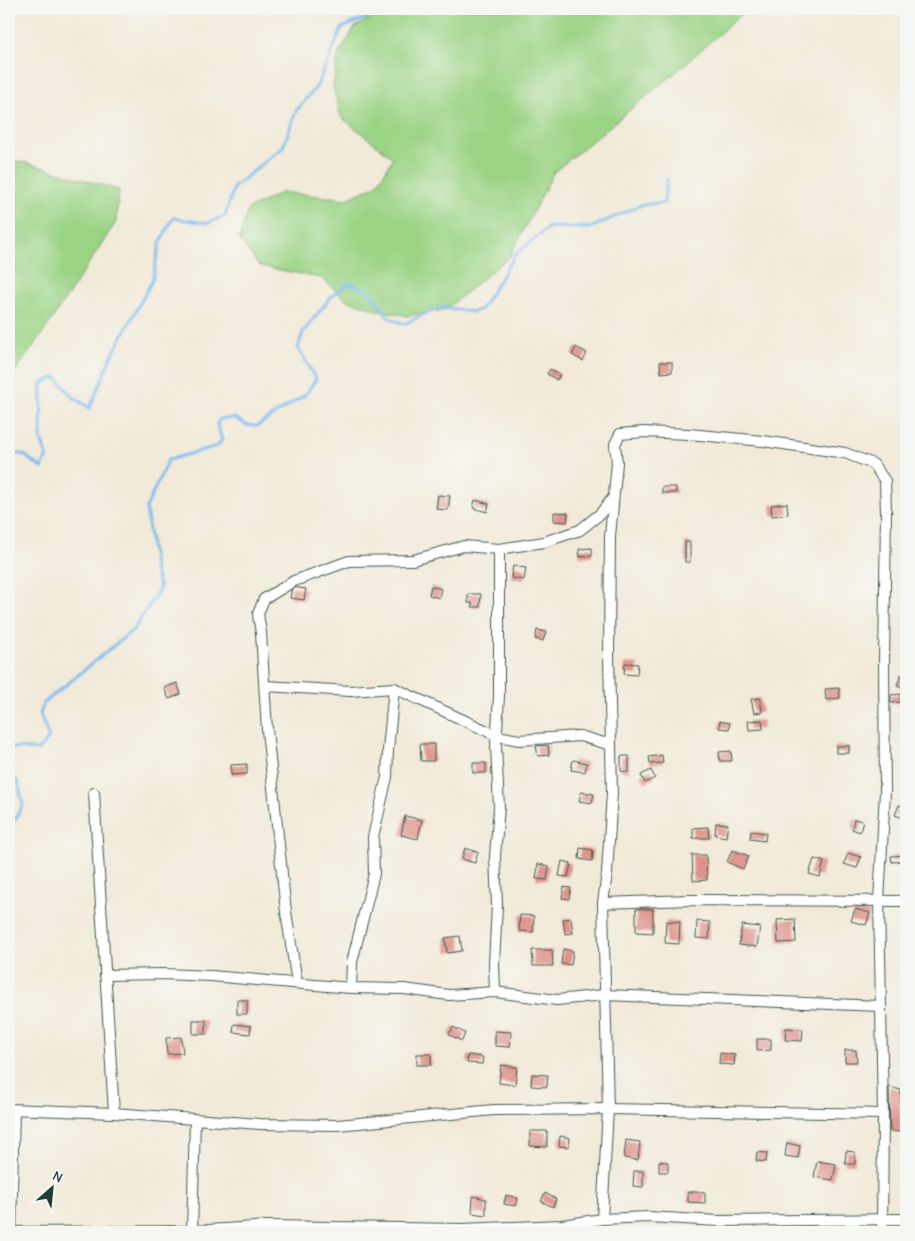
<svg xmlns="http://www.w3.org/2000/svg" width="915" height="1241" font-family="'Comic Neue',sans-serif">
	<rect width="100%" height="100%" fill="#f6f6f2"/>
	<filter id="ink" filterUnits="userSpaceOnUse"><feTurbulence type="fractalNoise" baseFrequency=".02" numOctaves="2"/><feDisplacementMap in="SourceGraphic" scale="10" xChannelSelector="R" yChannelSelector="G"/><feConvolveMatrix kernelMatrix="1 2 1 2 8 2 1 2 1" color-interpolation-filters="sRGB"/></filter>
	<filter id="wash" filterUnits="userSpaceOnUse"><feTurbulence type="fractalNoise" baseFrequency=".0096" numOctaves="4" result="noise"/><feDisplacementMap in="SourceGraphic" scale="20" xChannelSelector="R" yChannelSelector="G"/><feGaussianBlur stdDeviation="1.12" result="paint"/><feColorMatrix in="noise" values="0 0 0 0 0 0 0 0 0 0 0 0 0 0 0 0 0 1.4 0 .05"/><feComposite in="paint" operator="in"/></filter>
	<g filter="url(#wash)">
		<rect width="100%" height="100%" fill="#f2ead8"/>
		<g fill="#9cd486" stroke="#5e885d">
			<path d="M388,9H747L676,72L554,172L510,256L445,310L408,316L377,310L347,300L321,278L259,266L239,239L248,209L283,192L347,199L377,185L393,158L341,117L333,87L338,55L355,27Z"/>
			<path d="M9,160L31,164L119,190L116,222L45,330L9,380Z"/>
		</g>
		<g fill="none" stroke-linecap="round" stroke-linejoin="round">
			<g stroke="#7fbcf2" stroke-width="3">
				<path d="M9,451L24,455L42,468L47,456L41,439L42,383L56,377L73,397L90,408L111,357L152,281L160,243L173,218L207,223L225,216L234,187L283,147L296,111L317,86L342,28L387,9"/>
				<path d="M9,747L38,750L49,738L40,714L44,703L134,629L160,588L154,569L146,508L168,460L217,446L222,440L217,424L220,419L235,418L246,425L257,426L305,395L316,379L298,348L303,332L331,297L349,283L368,290L388,317L404,324L440,307L473,312L481,309L515,255L549,227L590,228L641,205L664,203L667,179"/>
				<path d="M9,773L18,782L23,805L9,830"/>
			</g>
		</g>
		<g id="blocks">
			<g fill="#de938b">
				<path d="M576,347L587,353L583,361L572,355Z"/>
				<path d="M660,362H672V372L661,373Z"/>
				<path d="M550,369L560,375L557,380L547,374Z"/>
				<rect x="662" y="487" width="14" height="6"/>
				<path d="M438,495L450,496L448,510L436,509Z"/>
				<path d="M475,500L489,504L487,512L473,508Z"/>
				<path d="M787,503L788,514L772,516L771,505Z"/>
				<path d="M554,512L568,513L567,522L554,521Z"/>
				<rect x="685" y="542" width="5" height="20"/>
				<path d="M592,548V556L580,557L579,549Z"/>
				<path d="M513,566L526,568L524,580L511,578Z"/>
				<path d="M431,586L441,589L439,598L429,595Z"/>
				<path d="M292,587L306,589L304,600L290,598Z"/>
				<path d="M468,594H481L480,607H472V603H468Z"/>
				<path d="M537,630L546,632L543,641L535,639Z"/>
				<path d="M625,663L638,664L637,675L624,674Z"/>
				<path d="M901,675L906,678V689L897,685Z"/>
				<path d="M177,683L181,694L169,699L164,688Z"/>
				<path d="M839,688L840,698L826,700L825,689Z"/>
				<path d="M901,694V702L891,703V695Z"/>
				<path d="M760,698L762,712L754,713L751,699Z"/>
				<path d="M762,720L763,729L749,730L748,721Z"/>
				<path d="M720,721L730,723L729,729L719,728Z"/>
				<path d="M420,744H434V761H421Z"/>
				<path d="M548,745L549,755L538,756L536,746Z"/>
				<rect x="836" y="746" width="13" height="7"/>
				<path d="M731,751L732,761H720L719,752Z"/>
				<path d="M662,755L663,763L650,764L649,757Z"/>
				<path d="M621,756H629V772L621,771Z"/>
				<path d="M573,760L587,763L585,772L571,770Z"/>
				<rect x="473" y="763" width="13" height="10"/>
				<path d="M247,764V774L231,775V765Z"/>
				<path d="M651,770L655,778L645,783L641,775Z"/>
				<path d="M581,792L594,794L592,803L579,801Z"/>
				<path d="M899,805L906,808V819L895,815Z"/>
				<path d="M405,816L422,820L418,839L401,835Z"/>
				<path d="M854,819L863,821L860,832L852,829Z"/>
				<path d="M716,823L728,824L726,837L715,835Z"/>
				<path d="M708,827L709,838H693V828Z"/>
				<path d="M751,831L766,833L765,841L750,839Z"/>
				<path d="M465,848L478,852L475,863L462,859Z"/>
				<path d="M580,848L593,850L592,861L579,859Z"/>
				<path d="M732,850L749,856L743,869L727,862Z"/>
				<path d="M848,853L861,857L857,868L844,864Z"/>
				<path d="M692,855H706L707,880L693,881Z"/>
				<path d="M904,855V861L892,862L891,856Z"/>
				<path d="M814,859L824,862L820,877L809,874Z"/>
				<path d="M562,861L571,863L568,877L559,876Z"/>
				<path d="M538,864L549,866L547,880L536,879Z"/>
				<path d="M564,887L571,888L569,899L562,898Z"/>
				<path d="M636,909H653V933L636,932Z"/>
				<path d="M855,909L870,913L866,925L851,921Z"/>
				<path d="M520,915L534,916L533,932L519,931Z"/>
				<path d="M571,918L573,933L565,934L563,919Z"/>
				<path d="M795,919L796,942L778,943L777,920Z"/>
				<path d="M666,921L680,922L679,944L665,943Z"/>
				<path d="M697,921L710,922L709,939L696,938Z"/>
				<path d="M742,925L760,927L757,947L739,945Z"/>
				<path d="M460,936L462,951L447,953L445,938Z"/>
				<path d="M563,949L573,951L571,965L561,964Z"/>
				<path d="M532,950H552L553,966H533Z"/>
				<rect x="237" y="1000" width="10" height="14"/>
				<rect x="193" y="1020" width="13" height="14"/>
				<path d="M234,1024L251,1026L250,1034L233,1032Z"/>
				<path d="M453,1027L465,1033L462,1041L449,1035Z"/>
				<path d="M786,1028L803,1029L802,1041L785,1040Z"/>
				<path d="M495,1031L511,1032L510,1047L495,1046Z"/>
				<path d="M181,1037L183,1053L167,1054L166,1038Z"/>
				<path d="M757,1039H771V1050L757,1051Z"/>
				<path d="M845,1050H856L857,1062H845Z"/>
				<path d="M720,1053L735,1055L734,1065L719,1064Z"/>
				<rect x="417" y="1054" width="14" height="11"/>
				<path d="M468,1055L483,1057L482,1064L467,1063Z"/>
				<path d="M501,1065L517,1067L515,1085L499,1083Z"/>
				<path d="M532,1074L548,1075L547,1087L531,1086Z"/>
				<path d="M889,1087L901,1090L900,1132L890,1131Z"/>
				<path d="M530,1131H547V1147L530,1146Z"/>
				<path d="M560,1136L570,1138L569,1147L559,1146Z"/>
				<path d="M626,1140L640,1142L638,1160L624,1158Z"/>
				<path d="M787,1143L800,1146L798,1158L785,1156Z"/>
				<path d="M846,1151L855,1152V1164H845Z"/>
				<path d="M757,1152L767,1153L766,1162L756,1161Z"/>
				<path d="M659,1161L668,1162V1172H659Z"/>
				<path d="M817,1161L836,1164L833,1180L814,1177Z"/>
				<path d="M634,1171H643V1187L633,1186Z"/>
				<path d="M688,1192H705V1203L688,1202Z"/>
				<path d="M545,1193L556,1199L553,1207L541,1201Z"/>
				<path d="M506,1195L518,1198L516,1206L504,1204Z"/>
				<path d="M473,1196L486,1199V1215L472,1213Z"/>
			</g>
		</g>
	</g>
	<g filter="url(#ink)">
		<use href="#blocks" fill-opacity="0" stroke="#3f574d" stroke-width="1"/>
		<g fill="none" stroke-linecap="round" stroke-linejoin="round">
			<defs>
				<g id="minor">
					<path d="M265,686L350,691L394,688L498,736L519,740L580,736L611,745"/>
					<path d="M94,793L114,1113"/>
					<path d="M603,903L690,900L906,901"/>
					<path d="M105,975L163,974L211,976L351,988L404,989L449,995L495,992L557,1000L604,995L881,1006"/>
					<path d="M297,983L286,912L267,730L261,633L258,614L264,599L294,581L349,561L413,560L464,546L499,549L544,542L580,530L600,514L612,499"/>
					<path d="M351,988L352,962L374,874L373,837L387,777L388,750L394,688"/>
					<path d="M495,992L494,964L497,905L495,856L499,807L496,746L499,696V549"/>
					<path d="M9,1109L114,1113L260,1124L338,1125L494,1110L608,1109L883,1114"/>
					<path d="M602,1219L608,1109L603,903L607,873L612,793L609,655L610,536L617,463L615,444L620,434L643,432L689,434L763,441L845,453L873,464L885,481L886,512L884,663L885,792L879,901L883,1114L882,1232"/>
					<path d="M11,1232L193,1231L268,1226L462,1229L562,1225L602,1219L648,1217L718,1221L906,1219"/>
					<path d="M11,1232L14,1110"/>
					<path d="M192,1232L195,1120"/>
				</g>
			</defs>
			<use href="#minor" stroke="#3f574d" stroke-width="12"/>
			<use href="#minor" stroke="#fff" stroke-width="10"/>
		</g>
	</g>
	<rect width="915" height="1241" fill="none" stroke="#f6f6f2" stroke-width="30"/>
	<g transform="translate(52 1188) rotate(27)" stroke="#f6f6f2" stroke-width="4" paint-order="stroke">
	<path d="M0-4L9 19L0 12L-9 19Z" fill="#1f3d34"/>
	<text y="-8" font-size="14" font-weight="bold" text-anchor="middle" fill="#1f3d34">N</text>
	</g>
</svg>
